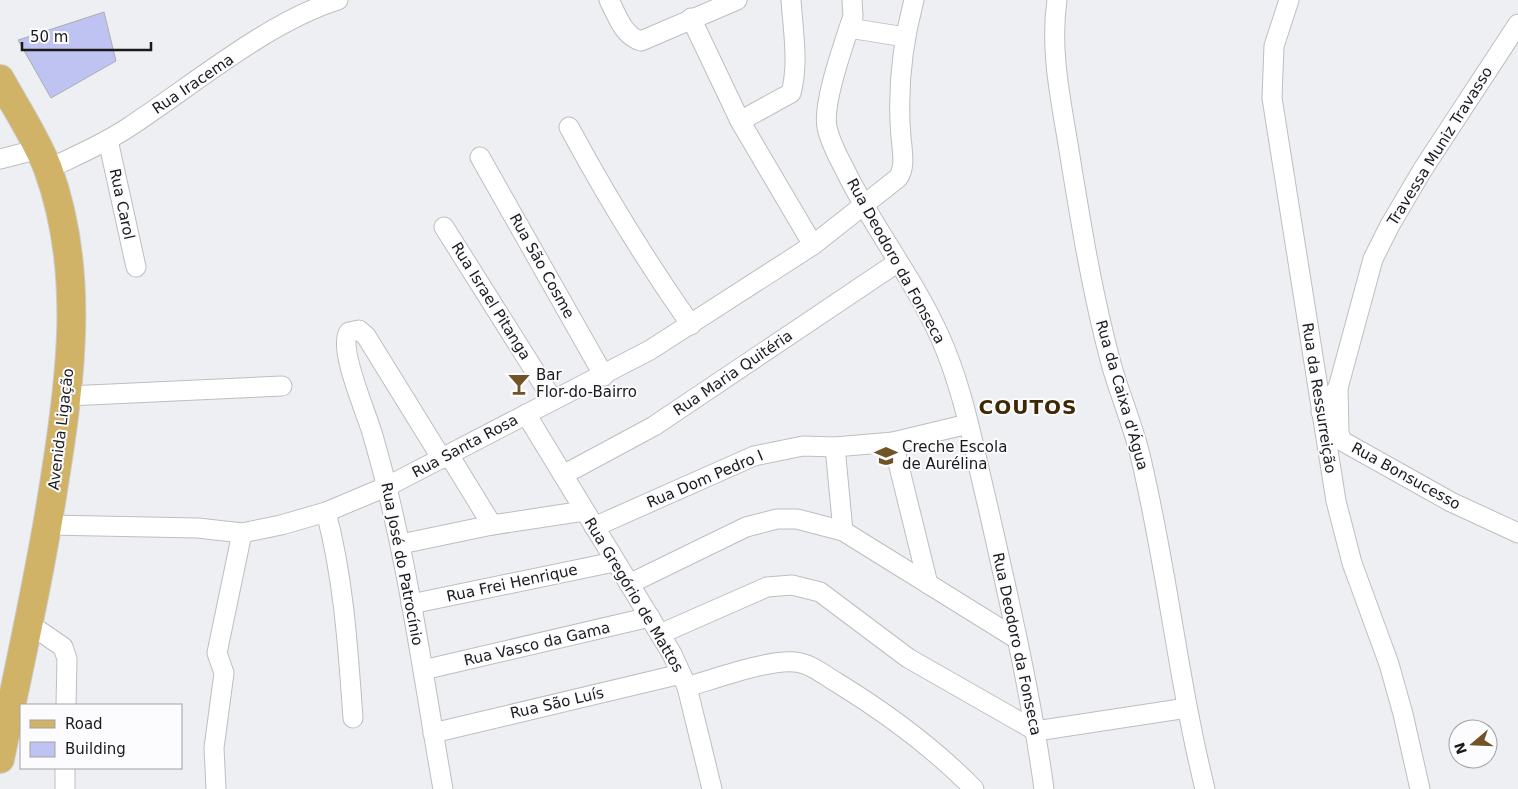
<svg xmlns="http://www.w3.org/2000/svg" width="1518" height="789" font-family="'DejaVu Sans',sans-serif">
	<rect width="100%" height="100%" fill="#eeeff2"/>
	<path fill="#bec3f1" stroke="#adaeb1" d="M104,12L116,61L51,98L18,40Z"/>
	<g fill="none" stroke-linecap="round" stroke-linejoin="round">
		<defs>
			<g id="street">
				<path d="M609,0C617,15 623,36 641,41L737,0"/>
				<path d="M852,0L853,16C845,41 822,103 827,127C830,143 839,158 846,172C874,229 914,279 940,337C964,390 974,450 988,507C1009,600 1031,694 1044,789"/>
				<path d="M1057,0C1050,49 1060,96 1068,144C1080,218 1092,294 1112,367C1121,398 1134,428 1141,459C1167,568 1178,680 1205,789"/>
				<path d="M1289,0L1274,46L1272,98L1336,501L1352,563L1389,664L1403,714L1420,789"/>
				<path d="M691,18L740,121L813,245"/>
				<path d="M849,28L905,37"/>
				<path d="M740,121L791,93C799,64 793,30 791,0"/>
				<path d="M569,127C606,196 646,261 691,325"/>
				<path d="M108,140L136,267"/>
				<path d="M480,157L604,376"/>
				<path d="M0,159L39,149"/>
				<path d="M48,169C75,156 104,144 129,127C192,86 267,22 338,0"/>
				<path d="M444,227L553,400"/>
				<path d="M1338,388L1339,433L1342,441L1451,502L1518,533"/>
				<path d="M68,396L282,386"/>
				<path d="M1321,412L1338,388L1373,259L1390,225L1423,169L1518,24"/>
				<path d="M526,414L672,654L687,687L712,789"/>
				<path d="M893,442L928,584"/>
				<path d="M835,447L843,531"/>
				<path d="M449,455L492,525"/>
				<path d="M442,459L366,336L359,330L349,332C337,348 368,416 373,436C407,552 422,671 443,789"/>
				<path d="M563,475L654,426L898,262"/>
				<path d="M326,512C344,580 348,649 353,718"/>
				<path d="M48,525L198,528L242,533L281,525L326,512L388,486L650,350L813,245L898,178C906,167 902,150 901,137C897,90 902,45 914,0"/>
				<path d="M594,527L754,456L803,446L835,447L893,442L968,424"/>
				<path d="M401,544L492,525L584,511"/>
				<path d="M629,584L746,527L777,519H797L843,531L1017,639"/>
				<path d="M411,604L614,562"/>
				<path d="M28,623L63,647L67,659L66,705"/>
				<path d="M660,634L767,587L792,585L820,592L908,658L1036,731L1187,708"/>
				<path d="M423,670L650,617"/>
				<path d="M687,687C714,679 769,659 795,662C809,663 823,674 836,682C885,712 933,747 974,789"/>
				<path d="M433,733L681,674"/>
				<path d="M65,789V768"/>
				<path d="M216,789L214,748L224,673L217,653L242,533"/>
			</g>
			<path id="primary" d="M0,79C16,108 36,138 48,169C85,271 71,379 54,484C40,576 19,667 0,759"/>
		</defs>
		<use href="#street" stroke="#bebec2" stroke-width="21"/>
		<use href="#primary" stroke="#cdcdcd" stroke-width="30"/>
		<use href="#street" stroke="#fff" stroke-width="19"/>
		<use href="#primary" stroke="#d0b367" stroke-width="28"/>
	</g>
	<defs>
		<symbol id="bar-bare" viewBox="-9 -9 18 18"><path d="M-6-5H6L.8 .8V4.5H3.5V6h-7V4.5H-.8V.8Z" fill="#705326" stroke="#fcfcff" stroke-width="2.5" paint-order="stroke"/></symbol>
		<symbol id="school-bare" viewBox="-9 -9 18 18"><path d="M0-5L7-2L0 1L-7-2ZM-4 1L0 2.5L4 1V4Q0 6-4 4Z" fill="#705326" stroke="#fcfcff" stroke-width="2.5" paint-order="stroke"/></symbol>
	</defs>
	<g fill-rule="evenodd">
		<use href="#bar-bare" x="503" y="368" width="32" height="32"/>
		<use href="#school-bare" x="870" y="440" width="32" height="32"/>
	</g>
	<g text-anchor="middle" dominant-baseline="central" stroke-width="4" stroke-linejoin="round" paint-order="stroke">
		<g font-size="15" fill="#1a1a1b" stroke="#fcfcff">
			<text transform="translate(193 84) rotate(-34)">Rua Iracema</text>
			<text transform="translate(1440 146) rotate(-58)">Travessa Muniz Travasso</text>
			<text transform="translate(122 204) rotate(78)">Rua Carol</text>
			<text transform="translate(896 261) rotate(61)">Rua Deodoro da Fonseca</text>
			<text transform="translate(542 266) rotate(61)">Rua São Cosme</text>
			<text transform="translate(491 301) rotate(58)">Rua Israel Pitanga</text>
			<text transform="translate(733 373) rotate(-34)">Rua Maria Quitéria</text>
			<text transform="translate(1122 395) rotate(74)">Rua da Caixa d'Água</text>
			<text transform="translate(1319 398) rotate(81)">Rua da Ressurreição</text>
			<text transform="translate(61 429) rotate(-83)">Avenida Ligação</text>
			<text transform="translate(465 446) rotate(-28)">Rua Santa Rosa</text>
			<text transform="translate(1406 476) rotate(29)">Rua Bonsucesso</text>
			<text transform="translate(705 479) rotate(-23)">Rua Dom Pedro I</text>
			<text transform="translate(402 564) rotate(79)">Rua José do Patrocínio</text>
			<text transform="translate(512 583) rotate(-12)">Rua Frei Henrique</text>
			<text transform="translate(634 595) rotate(59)">Rua Gregório de Mattos</text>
			<text transform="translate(537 644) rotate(-13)">Rua Vasco da Gama</text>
			<text transform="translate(1017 644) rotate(78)">Rua Deodoro da Fonseca</text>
			<text transform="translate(557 703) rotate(-13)">Rua São Luís</text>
		</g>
		<g font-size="15" fill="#1a1a1b" stroke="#fcfcff" text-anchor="start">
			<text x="536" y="375">Bar<tspan x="536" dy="17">Flor-do-Bairro</tspan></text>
			<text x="902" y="447">Creche Escola<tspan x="902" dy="17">de Aurélina</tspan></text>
		</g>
		<g font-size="20" font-weight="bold" letter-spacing="1" fill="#3e2802" stroke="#fcfcff">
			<text x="1028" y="407">COUTOS</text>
		</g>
	</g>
	<rect x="20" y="704" width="162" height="65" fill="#fcfcff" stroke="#a2a2a4"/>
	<rect x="30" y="720" width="25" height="8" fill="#d0b367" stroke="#a2a2a4"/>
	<text x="65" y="729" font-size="15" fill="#1a1a1b">Road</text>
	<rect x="30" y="742" width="25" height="15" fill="#bec3f1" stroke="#a2a2a4"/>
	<text x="65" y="754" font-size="15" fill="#1a1a1b">Building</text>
	<g transform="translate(1473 744) rotate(251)"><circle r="24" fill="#fcfcff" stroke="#a2a2a4"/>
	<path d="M0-4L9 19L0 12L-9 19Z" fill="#705326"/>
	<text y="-8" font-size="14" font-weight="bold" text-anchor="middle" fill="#1a1a1b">N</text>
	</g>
	<path d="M22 42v8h129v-8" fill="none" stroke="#1a1a1b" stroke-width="2.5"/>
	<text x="30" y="42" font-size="15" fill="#1a1a1b" stroke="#fcfcff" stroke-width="4" paint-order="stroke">50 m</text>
</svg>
